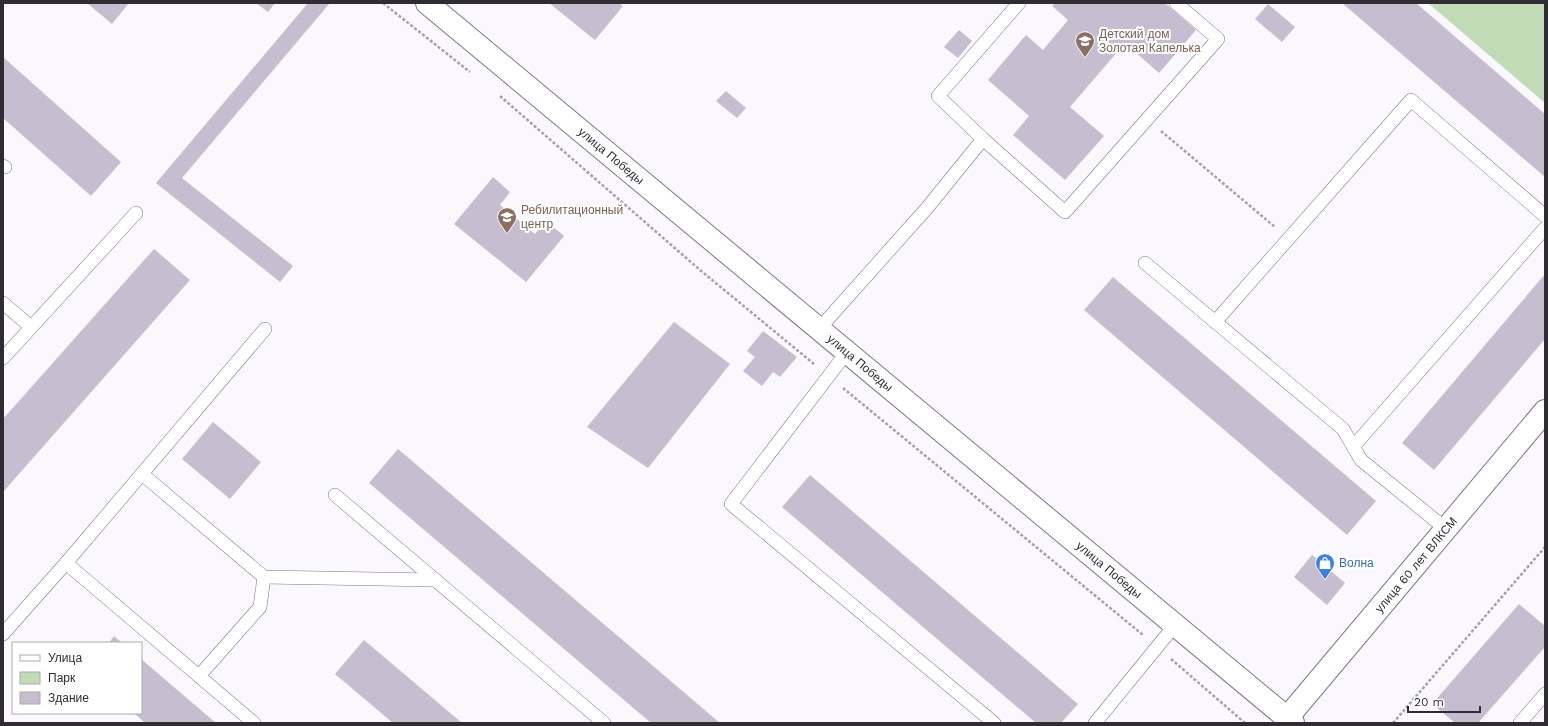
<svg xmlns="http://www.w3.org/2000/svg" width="1548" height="726" font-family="'Work Sans',sans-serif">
	<rect width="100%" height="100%" fill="#fbf7ff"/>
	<path fill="#c0dbb6" d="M1428,3H1545V103Z"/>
	<g fill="#c6bdd0">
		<path d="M87,3H129L112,24Z"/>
		<path d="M256,3H275L268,12Z"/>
		<path d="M308,3H330L182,178L293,266L280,282L156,183Z"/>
		<path d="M549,3H618L623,6L595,40Z"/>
		<path d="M1055,3H1165L1196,30L1159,73L1125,43L1070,107L1104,136L1065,180L1013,135L1029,116L988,80L1026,35L1043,50L1068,20L1052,6Z"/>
		<path d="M1342,3H1416L1545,114V177Z"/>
		<path d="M1268,4L1295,27L1282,42L1255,19Z"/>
		<path d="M959,30L972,41L958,58L944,47Z"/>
		<path d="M3,57L121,162L91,196L3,118Z"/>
		<path d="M726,91L746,108L737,118L716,101Z"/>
		<path d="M493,177L510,192L500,205L535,234L546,221L564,236L526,282L454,224Z"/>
		<path d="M154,249L190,280L3,492V419Z"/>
		<path d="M1545,274V339L1434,470L1402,443Z"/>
		<path d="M1113,277L1376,501L1347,535L1084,310Z"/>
		<path d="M674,322L730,364L648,468L587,427Z"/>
		<path d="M763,331L797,357L780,377L773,372L762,386L743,371L755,357L747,351Z"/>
		<path d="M213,422L261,462L230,499L182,459Z"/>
		<path d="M398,449L720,723H651L369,483Z"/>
		<path d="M810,475L1078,704L1061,723H1036L782,507Z"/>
		<path d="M1312,555L1345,583L1327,605L1294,577Z"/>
		<path d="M1519,604L1545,626V647L1478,723H1455L1432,704Z"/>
		<path d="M114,636L122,643H109Z"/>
		<path d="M364,640L462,723H393L335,674Z"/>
		<path d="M141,659L216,723H145L134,713H141Z"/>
	</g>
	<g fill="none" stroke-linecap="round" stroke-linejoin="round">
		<defs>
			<g id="lane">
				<path d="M1019,3L938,96L983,139L1065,212L1218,39L1176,3"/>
				<path d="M3,166L5,167"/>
				<path d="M1145,263L1343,429L1361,460L1446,529"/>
				<path d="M3,303L31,327"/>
				<path d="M1215,322L1411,100L1545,216"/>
				<path d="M819,329L927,208L983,139"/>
				<path d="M847,352L731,504L994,723"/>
				<path d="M3,358L136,213"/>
				<path d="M1353,447L1545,228"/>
				<path d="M142,474L264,577L435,580"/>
				<path d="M335,495L604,723"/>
				<path d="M66,563L254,723"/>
				<path d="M3,634L66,563L265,329"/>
				<path d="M199,676L260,607L264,577"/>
				<path d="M1095,723L1175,625"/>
				<path d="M1520,723L1545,694"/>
			</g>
			<path id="street" d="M1287,718L1545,411"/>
			<path id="secondary" d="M427,3L1293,723"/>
		</defs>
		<use href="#lane" stroke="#7e7687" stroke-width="14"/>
		<use href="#street" stroke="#7e7687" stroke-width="24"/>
		<use href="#secondary" stroke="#7e7687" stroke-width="24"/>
		<g stroke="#a5a1a9" stroke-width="2.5" stroke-dasharray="3 2" stroke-linecap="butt">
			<path d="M383,3L470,72"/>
			<path d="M500,96L700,270L814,364"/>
			<path d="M1161,131L1275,227"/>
			<path d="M843,388L1143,635"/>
			<path d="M1171,659L1245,723"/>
			<path d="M1393,723L1545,547"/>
		</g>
		<use href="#lane" stroke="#fff" stroke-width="13"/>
		<use href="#street" stroke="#fff" stroke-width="22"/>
		<use href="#secondary" stroke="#fff" stroke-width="22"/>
	</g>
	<defs>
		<symbol id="school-pin" viewBox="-11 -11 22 30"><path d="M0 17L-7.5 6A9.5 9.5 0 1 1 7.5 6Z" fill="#8d6e63" stroke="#fff"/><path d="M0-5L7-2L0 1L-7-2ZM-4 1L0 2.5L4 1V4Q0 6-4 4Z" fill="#fff"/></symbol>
		<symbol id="shop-pin" viewBox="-11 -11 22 30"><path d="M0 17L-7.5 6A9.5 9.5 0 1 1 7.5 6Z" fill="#3f7fe0" stroke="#fff"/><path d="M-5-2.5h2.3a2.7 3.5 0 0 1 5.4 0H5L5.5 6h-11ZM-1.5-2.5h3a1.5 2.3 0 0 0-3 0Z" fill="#fff"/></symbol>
	</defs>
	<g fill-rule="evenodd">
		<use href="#school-pin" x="1074" y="30" width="22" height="30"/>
		<use href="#school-pin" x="496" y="206" width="22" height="30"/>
		<use href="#shop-pin" x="1314" y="552" width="22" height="30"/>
	</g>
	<g text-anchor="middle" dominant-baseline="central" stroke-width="4" stroke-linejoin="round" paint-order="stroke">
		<g font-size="12" fill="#785e54" stroke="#fff" text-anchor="start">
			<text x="1099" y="34">Детский дом<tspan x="1099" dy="14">Золотая Капелька</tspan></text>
			<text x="521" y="210">Ребилитационный<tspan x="521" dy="14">центр</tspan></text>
		</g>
		<g font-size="12" fill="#302c33" stroke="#fff">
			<text transform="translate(611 156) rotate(40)">улица Победы</text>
			<text transform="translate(860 363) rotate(40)">улица Победы</text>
			<text transform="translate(1416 565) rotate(-50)">улица 60 лет ВЛКСМ</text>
			<text transform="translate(1109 570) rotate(40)">улица Победы</text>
		</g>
		<g font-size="12" fill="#366cbe" stroke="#fff" text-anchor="start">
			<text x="1339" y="563">Волна</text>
		</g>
	</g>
	<rect width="1548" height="726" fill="none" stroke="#302c33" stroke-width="8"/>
	<rect x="12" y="642" width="130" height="72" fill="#ffffff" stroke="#acabad"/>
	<rect x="20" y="655" width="20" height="6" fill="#ffffff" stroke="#acabad"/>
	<text x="48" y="662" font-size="12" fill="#302c33">Улица</text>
	<rect x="20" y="672" width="20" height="12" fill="#c0dbb6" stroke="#acabad"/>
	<text x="48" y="682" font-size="12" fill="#302c33">Парк</text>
	<rect x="20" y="692" width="20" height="12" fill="#c6bdd0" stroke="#acabad"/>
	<text x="48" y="702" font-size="12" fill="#302c33">Здание</text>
	<path d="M1408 706v6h72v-6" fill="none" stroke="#302c33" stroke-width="2"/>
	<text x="1414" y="706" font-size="12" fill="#302c33" stroke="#ffffff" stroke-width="3" paint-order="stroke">20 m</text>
</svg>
